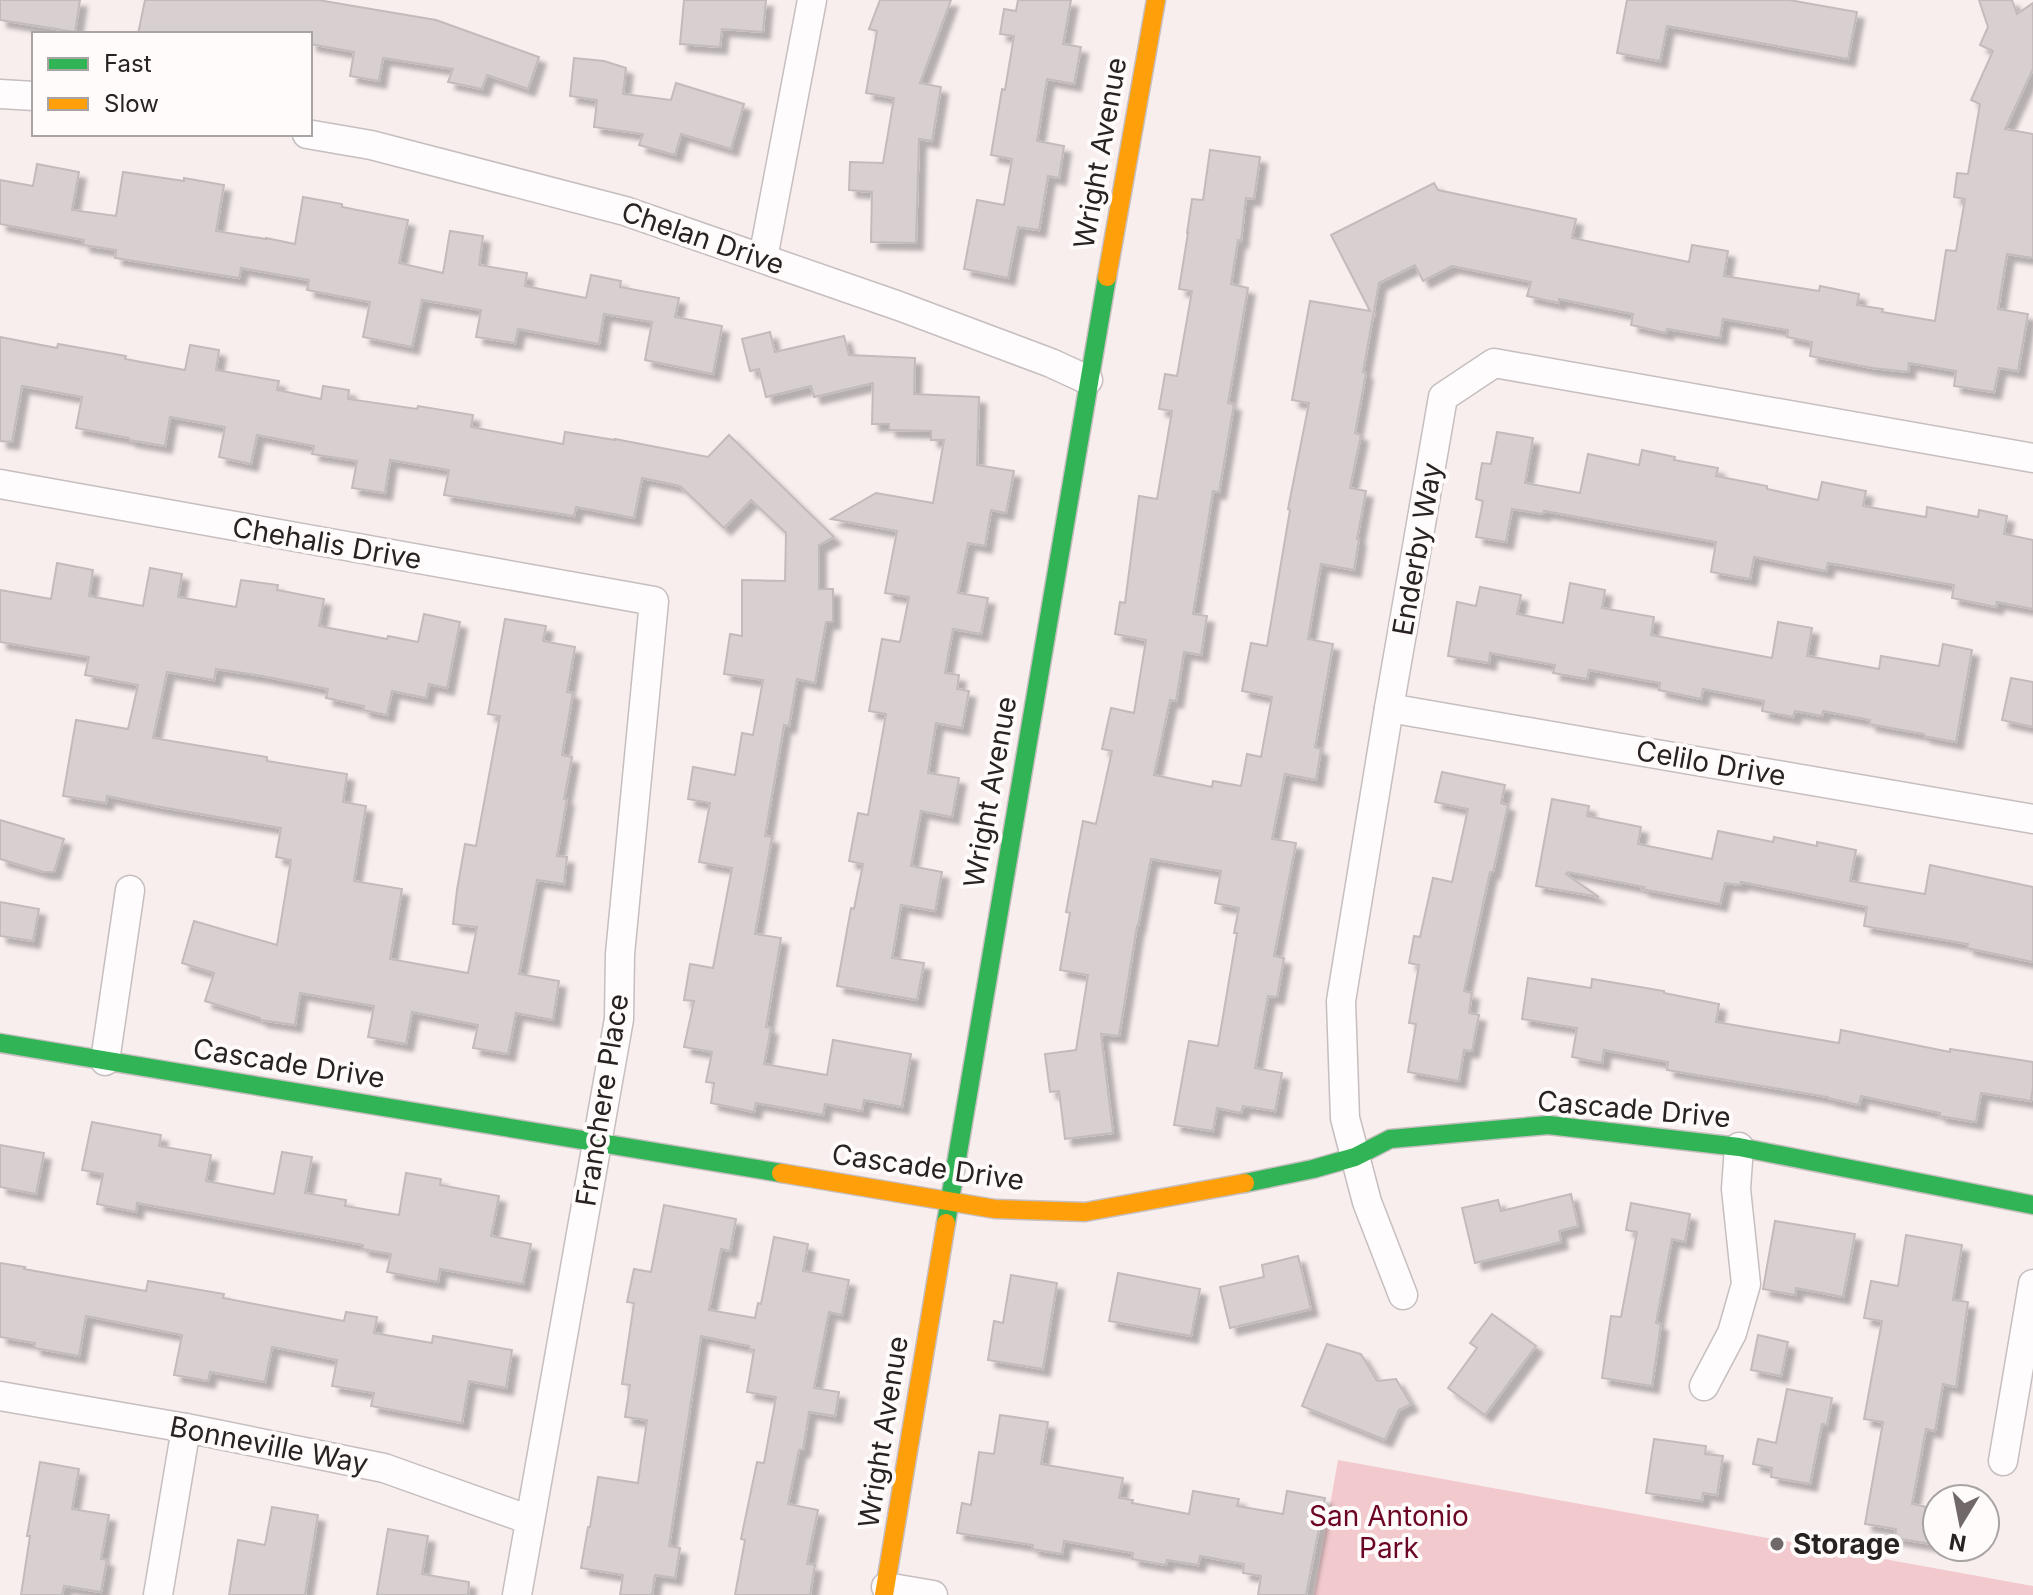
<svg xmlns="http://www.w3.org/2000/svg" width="2033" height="1595" font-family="Inter,sans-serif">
	<defs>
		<filter id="shadow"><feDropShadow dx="7" dy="7" stdDeviation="2" flood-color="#0004"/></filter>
	</defs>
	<rect width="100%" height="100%" fill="#f8eeee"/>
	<path fill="#f2cacd" d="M1338,1460L2033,1586V1595H1314Z"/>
	<g fill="#d8cfd0" stroke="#c3bbbb" stroke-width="2" filter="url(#shadow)">
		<path d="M0,0H80L75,32L0,20Z"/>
		<path d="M145,0H318L436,20L539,57L528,89L487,75L482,89L448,82L453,69L383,58L379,81L350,76L354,52L310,44V34H138Z"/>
		<path d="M684,0H766L763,32L722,29L720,47L680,44Z"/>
		<path d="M880,0H951L920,83L941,87L932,141L919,139L916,243L871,242L872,192L849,190L850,162L883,163L894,98L866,93L877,31L869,29Z"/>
		<path d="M1018,0H1071L1063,44L1081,47L1074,84L1047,79L1037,141L1064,146L1059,178L1048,176L1039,230L1018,227L1008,278L964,269L977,200L1004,205L1012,159L991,155L1002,89L1005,90L1014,36L1000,34L1004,9L1016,11Z"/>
		<path d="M1627,0H1789L1857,12L1848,59L1667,26L1660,61L1617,53Z"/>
		<path d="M1979,0H2012L2017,14L2033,3V69L2005,129L2033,134V258L2007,254L1998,309L2028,314L2018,371L1999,368L1994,392L1954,386L1956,371L1909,363L1908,372L1872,368L1810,356L1812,342L1787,337L1788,330L1723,319L1720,338L1667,329L1666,333L1631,325L1633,314L1559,299V303L1527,296L1531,282L1452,266L1423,281L1415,265L1379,283L1363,372L1366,373L1355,433L1361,435L1350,488L1366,491L1357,539H1359L1354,570L1321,564L1308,639L1333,644L1315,747L1321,749L1316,780L1285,774L1272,839L1296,843L1274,956L1284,958L1277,997L1268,996L1255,1068L1282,1073L1275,1111L1243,1106L1241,1113L1217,1108L1213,1131L1174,1125L1189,1041L1218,1046L1237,933H1234L1239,908L1215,903L1221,871L1151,859L1138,926H1137L1119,1036L1101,1034L1113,1133L1065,1139L1059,1091L1050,1092L1045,1054L1076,1050L1088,975L1060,970L1070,913L1066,912L1083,821L1096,824L1112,751L1102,749L1111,708L1134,713L1146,640L1115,634L1120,602L1125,603L1139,496L1157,499L1172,411L1159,409L1165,374L1177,376L1192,291L1179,289L1188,233H1187L1192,199L1203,200L1210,150L1260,157L1254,199L1246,198L1241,241L1238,240L1231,284L1248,288L1228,403L1234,404L1219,492L1213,491L1193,614L1207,616L1201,655L1184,652L1176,701L1170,700L1154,775L1212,787L1213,781L1241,786L1247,754L1261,757L1272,697L1242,691L1251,643L1267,646L1290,510L1288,509L1309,403L1292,400L1310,301L1370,311L1331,235L1434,183L1438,190L1576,219L1572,238L1689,262L1692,245L1728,251L1724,276L1819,291L1820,286L1859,294L1857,305L1883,309L1882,312L1935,321L1946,250L1956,251L1965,199L1954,197L1957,173L1968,174L1980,104L1971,100L1993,51L1980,45L1988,27Z"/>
		<path d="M574,58L604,61L626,68L623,94L671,100L676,83L744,104L731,149L681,134L675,155L639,145L643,134L594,127L597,100L570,96Z"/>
		<path d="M37,164L79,172L72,210L116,216L123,172L184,181V178L224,185L216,231L266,239V238L295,244L303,197L342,204V207L408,220L399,263L443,273L450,231L483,236L479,265L527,273L525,286L586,298L591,275L621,281L620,287L679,298L675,317L722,326L713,374L645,360L652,322L604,314L599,344L518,329L515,343L476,337L481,310L422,300L412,347L363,337L370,302L307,290L309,280L241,268L239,278L115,258L116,250L83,245L84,240L0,224V180L33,186Z"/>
		<path d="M770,332L775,352L844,336L849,355L915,358L914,394L979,397L977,465L1014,471L1006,513L991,510L985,546L968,543L958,593L988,598L981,634L953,629L945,673L959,675L957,689L969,691L962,728L936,723L928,773L959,778L952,817L921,811L911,866L942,872L935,911L901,905L892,958L924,963L917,1000L837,986L851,908L854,909L863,864L849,861L858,813L868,815L886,714L869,711L882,639L900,642L909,597L885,593L897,531L831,519L876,493L933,503L944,440H931V431L889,430V424H872L873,383L814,397L811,386L766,397L759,369L750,371L742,339Z"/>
		<path d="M0,337L57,348L58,344L126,356L125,359L185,370L190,345L219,350L216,370L279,381L277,390L321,399L323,386L349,390L348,399L417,409L418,406L473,415L471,427L563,444L565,432L615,440V439L708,457L729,435L834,537L819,545V589H833V622H826L815,683L797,679L789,726L784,725L765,836L772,837L755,934L781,938L766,1027L771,1028L764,1064L827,1075L833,1040L911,1054L902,1107L864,1100L862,1111L825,1104L823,1115L756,1103L754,1112L711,1103L714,1083L706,1082L712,1052L684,1047L694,1001L684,1000L690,964L713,968L732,868L699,862L710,803L688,799L693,767L735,775L742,733L753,735L763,680L724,674L730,634L742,636V580L785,581L786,533L751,500L724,528L680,486L642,478L634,518L576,507L574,516L444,495L449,470L390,460L385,493L352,488L357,461L312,454L314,446L257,435L251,464L219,457L225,427L170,417L165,446L129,440V438L76,428L82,397L22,386L12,442L0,441Z"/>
		<path d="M1497,432L1533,438L1525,483L1580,493L1588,454L1639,465L1642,450L1675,457L1674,460L1718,468L1716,476L1767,486V489L1818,500L1822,482L1866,491L1863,506L1926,517L1927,507L1978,517L1979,510L2007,516L2004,534L2033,540V609L1997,602L1996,607L1952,598L1954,585L1828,563L1826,571L1754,557L1750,579L1711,572L1716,542L1544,511L1543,514L1512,509L1506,542L1476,537L1483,501L1476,499L1482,463L1491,464Z"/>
		<path d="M57,563L93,570L89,596L143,606L150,568L182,574L178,597L236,607L241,580L278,585L277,590L324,599L319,626L387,639L388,636L418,642L424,614L460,622L447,688L429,684L426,698L392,691L387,715L363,710L364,706L326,698L328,689L262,676L216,669L214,680L167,672L153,738L267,757V761L347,774L343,802L366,806L354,881L402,889L390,959L468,973L477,927L453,924L457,890L465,844L476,846L500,716L488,714L505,619L546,626L543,641L575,647L567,692L573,693L562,755L572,757L564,799H567L557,856L567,857L564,884L537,880L519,974L559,981L553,1020L516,1013L508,1054L473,1048L478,1025L412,1012L406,1044L368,1037L374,1006L300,993L295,1025L260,1020V1018L205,1001L214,973L182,963L194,921L277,945L291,860L276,857L281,828L155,806L107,796L106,803L63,796L76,720L128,729L138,685L85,675L89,657L0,642V590L51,599Z"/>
		<path d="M1570,583L1605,590L1602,608L1654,617L1651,635L1772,658L1778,622L1812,628L1807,656L1879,669L1881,656L1939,666L1943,644L1972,650L1956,742L1924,736V734L1869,724L1870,720L1823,711L1822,716L1795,711L1793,717L1762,711L1764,701L1703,689L1701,699L1659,690L1660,683L1589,670L1587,679L1553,673L1555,665L1490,653L1489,663L1448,656L1457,602L1476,606L1480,587L1521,595L1517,614L1563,623Z"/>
		<path d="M2011,678L2033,682V727L2002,720Z"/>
		<path d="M1442,772L1505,785L1501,803L1508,805L1493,872H1490L1464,991L1472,993L1469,1013L1479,1015L1472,1051L1464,1050L1459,1081L1408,1072L1416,1024L1409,1023L1419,965L1409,963L1414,936L1420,937L1433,878L1452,882L1468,809L1435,802Z"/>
		<path d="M1552,799L1589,806L1587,816L1641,827L1638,844L1712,859L1718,831L1773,842L1774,837L1817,846V842L1856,850L1850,881L1925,894L1930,865L2033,887V962L1967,948L1968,944L1864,926L1867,907L1741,882L1740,885L1725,883L1720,904L1642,889L1644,887L1568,872L1566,874L1599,897L1536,886Z"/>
		<path d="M0,820L64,839L54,872H44L0,859Z"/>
		<path d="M0,902L39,909L33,941L0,936Z"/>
		<path d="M1528,978L1591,988L1592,979L1664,991V993L1719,1004L1716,1022L1839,1043L1841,1030L1950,1052V1049L2033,1062V1088L2031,1101L1981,1093L1976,1122L1939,1116L1940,1113L1861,1096L1859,1105L1828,1098V1097L1667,1070L1668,1062L1604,1050L1602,1063L1572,1057L1577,1028L1522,1019Z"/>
		<path d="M92,1122L161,1135L159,1146L211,1155L206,1181L274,1194L282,1152L312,1157L305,1193L346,1200L345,1206L399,1215L406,1173L441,1179L440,1185L499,1196L491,1236L531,1244L523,1284L440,1269L438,1282L387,1272L391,1254L362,1249L363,1245L137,1203L136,1212L97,1204L103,1174L82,1170Z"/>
		<path d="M0,1145L44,1153L36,1194L0,1187Z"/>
		<path d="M1571,1194L1578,1226L1559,1231L1561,1242L1475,1263L1462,1208L1498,1200L1501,1211Z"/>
		<path d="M1631,1203L1690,1214L1685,1242L1672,1239L1656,1323L1661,1324L1652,1386L1602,1378L1611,1316L1621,1317L1637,1232L1626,1230Z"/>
		<path d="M664,1205L736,1219L730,1251L721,1249L709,1310L755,1318L758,1303L761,1304L774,1237L808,1244L803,1271L849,1280L842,1315L829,1312L814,1388L839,1392L835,1416L809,1412L803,1450H799L788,1504L818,1510L807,1564L815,1565L810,1595H735L745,1540L741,1539L757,1462L764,1463L776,1397L747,1392L754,1350L749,1349V1346L701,1336L669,1546L680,1548L675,1578L655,1575L652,1595H620L623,1575L581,1568L588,1527H590L598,1477L638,1483L647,1420L625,1417L630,1385L622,1384L634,1303L627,1302L634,1269L651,1272Z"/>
		<path d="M1775,1221L1855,1234L1843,1297L1796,1288L1795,1295L1763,1289Z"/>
		<path d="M1906,1235L1962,1245L1953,1300L1968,1302L1956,1387L1943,1384L1935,1431L1926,1429L1912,1504L1937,1509V1545L1895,1538L1896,1529L1865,1524L1883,1422L1864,1419L1882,1321L1864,1318L1871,1281L1898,1286Z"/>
		<path d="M1298,1256L1311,1309L1230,1328L1220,1287L1264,1277L1262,1265Z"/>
		<path d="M0,1263L25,1267L24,1269L146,1291L148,1281L224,1294L223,1298L344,1321L346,1312L377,1317L374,1333L432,1343L433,1336L512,1350L506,1388L469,1381L462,1423L371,1406L374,1393L332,1386L337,1360L272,1347L265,1382L210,1372L208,1381L174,1375L182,1335L86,1316L79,1356L34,1348L35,1343L0,1337Z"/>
		<path d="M1118,1273L1200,1289L1191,1336L1109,1321Z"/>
		<path d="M1011,1275L1057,1283L1043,1369L988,1360L994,1321L1003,1323Z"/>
		<path d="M1492,1314L1536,1346L1485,1415L1448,1388L1477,1348L1470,1343Z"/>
		<path d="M1758,1335L1788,1342L1781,1376L1751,1370Z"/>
		<path d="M1327,1344L1361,1354L1377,1381L1396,1379L1411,1404L1399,1410L1385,1440L1302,1406Z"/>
		<path d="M1787,1389L1832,1398L1827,1425L1822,1424L1810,1484L1771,1477L1772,1468L1753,1464L1758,1439L1776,1443Z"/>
		<path d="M1000,1415L1048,1422L1041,1464L1123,1478L1119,1498L1133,1500L1132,1503L1189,1514L1193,1491L1239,1499L1237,1506L1283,1514L1287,1491L1325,1498L1306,1595H1258L1261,1576L1243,1573L1244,1564L1200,1556L1198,1565L1167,1560L1166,1565L1132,1559L1133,1553L1064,1541L1062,1554L1032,1549L1033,1545L957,1533L962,1503L971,1505L979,1452L994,1454Z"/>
		<path d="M1654,1439L1706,1446L1705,1454L1723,1456L1717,1495L1703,1493L1702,1501L1646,1493Z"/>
		<path d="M40,1462L79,1469L72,1509L109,1515L101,1559L107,1560L101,1592L64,1586L62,1595H21L30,1536H27Z"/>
		<path d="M272,1507L318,1515L305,1595H229L238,1540L265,1545Z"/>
		<path d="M388,1529L428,1536L422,1574L469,1582L468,1595H377Z"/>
	</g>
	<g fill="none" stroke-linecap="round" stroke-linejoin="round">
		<defs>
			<g id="street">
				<path d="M0,94L34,96"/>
				<path d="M307,134L371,145L625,211L899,306L1051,363L1088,380"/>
				<path d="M763,258L812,0"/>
				<path d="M0,484L654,601L620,954L619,1019L517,1595"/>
				<path d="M1389,708L2033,819"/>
				<path d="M105,1061L130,890"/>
				<path d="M1403,1295L1367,1202L1345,1118L1341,1001L1389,708L1443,397L1494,363L2033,458"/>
				<path d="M1704,1386L1732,1333L1746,1284L1736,1189L1739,1147"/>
				<path d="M0,1396L186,1428L384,1468L530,1520"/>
				<path d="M2003,1461L2033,1284"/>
				<path d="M886,1587L933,1595"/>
				<path d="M158,1595L186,1428"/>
			</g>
			<g id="fast">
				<path d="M0,1043L781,1173"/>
				<path d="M1245,1183L1313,1169L1355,1157L1390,1139L1548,1125L1739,1147L2033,1205"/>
				<path d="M946,1223L1107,277"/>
			</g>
			<g id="slow">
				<path d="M1107,277L1156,0"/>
				<path d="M781,1173L995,1209L1085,1212L1245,1183"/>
				<path d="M884,1595L946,1223"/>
			</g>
		</defs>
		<use href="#street" stroke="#c6bebf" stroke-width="31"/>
		<use href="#fast" stroke="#c6bebf" stroke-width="21"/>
		<use href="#slow" stroke="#c6bebf" stroke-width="21"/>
		<use href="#street" stroke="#fefcfc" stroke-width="28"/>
		<use href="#fast" stroke="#30b455" stroke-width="18"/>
		<use href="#slow" stroke="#ff9f0a" stroke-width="18"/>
	</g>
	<circle fill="#716969" stroke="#fffbfb" stroke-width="3" cx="1777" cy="1544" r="8"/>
	<g text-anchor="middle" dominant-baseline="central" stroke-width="8" stroke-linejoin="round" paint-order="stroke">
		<g font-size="28" fill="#292222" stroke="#fffbfb">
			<text transform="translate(1100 153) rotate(-80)">Wright Avenue</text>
			<text transform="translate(703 238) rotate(19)">Chelan Drive</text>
			<text transform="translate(327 543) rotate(10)">Chehalis Drive</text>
			<text transform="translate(1417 549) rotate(-80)">Enderby Way</text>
			<text transform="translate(1711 763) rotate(10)">Celilo Drive</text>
			<text transform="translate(990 792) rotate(-80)">Wright Avenue</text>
			<text transform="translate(289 1063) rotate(9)">Cascade Drive</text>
			<text transform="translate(602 1100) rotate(-81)">Franchere Place</text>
			<text transform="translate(1634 1109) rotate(5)">Cascade Drive</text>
			<text transform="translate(928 1167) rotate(8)">Cascade Drive</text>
			<text transform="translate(883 1432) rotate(-81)">Wright Avenue</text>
			<text transform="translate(269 1445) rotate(11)">Bonneville Way</text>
		</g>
		<g font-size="28" fill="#6c0523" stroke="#fffbfb">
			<text x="1389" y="1516">San Antonio<tspan x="1389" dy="32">Park</tspan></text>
		</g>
		<g font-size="28" font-weight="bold" fill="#292222" stroke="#fffbfb" text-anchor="start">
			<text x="1793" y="1544">Storage</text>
		</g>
	</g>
	<rect x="32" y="32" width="280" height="104" fill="#fffbfb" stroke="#a9a4a4" stroke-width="2"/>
	<rect x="48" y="58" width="40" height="12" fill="#30b455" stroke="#a9a4a4" stroke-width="2"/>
	<text x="104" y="72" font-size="24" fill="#292222">Fast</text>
	<rect x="48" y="98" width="40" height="12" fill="#ff9f0a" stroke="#a9a4a4" stroke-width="2"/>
	<text x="104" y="112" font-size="24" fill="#292222">Slow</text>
	<g transform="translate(1961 1523) rotate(190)"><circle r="38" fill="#fffbfb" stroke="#a9a4a4" stroke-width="2"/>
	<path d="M0-6L14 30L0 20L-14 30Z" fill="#716969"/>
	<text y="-12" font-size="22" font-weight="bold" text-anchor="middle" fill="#292222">N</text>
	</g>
</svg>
